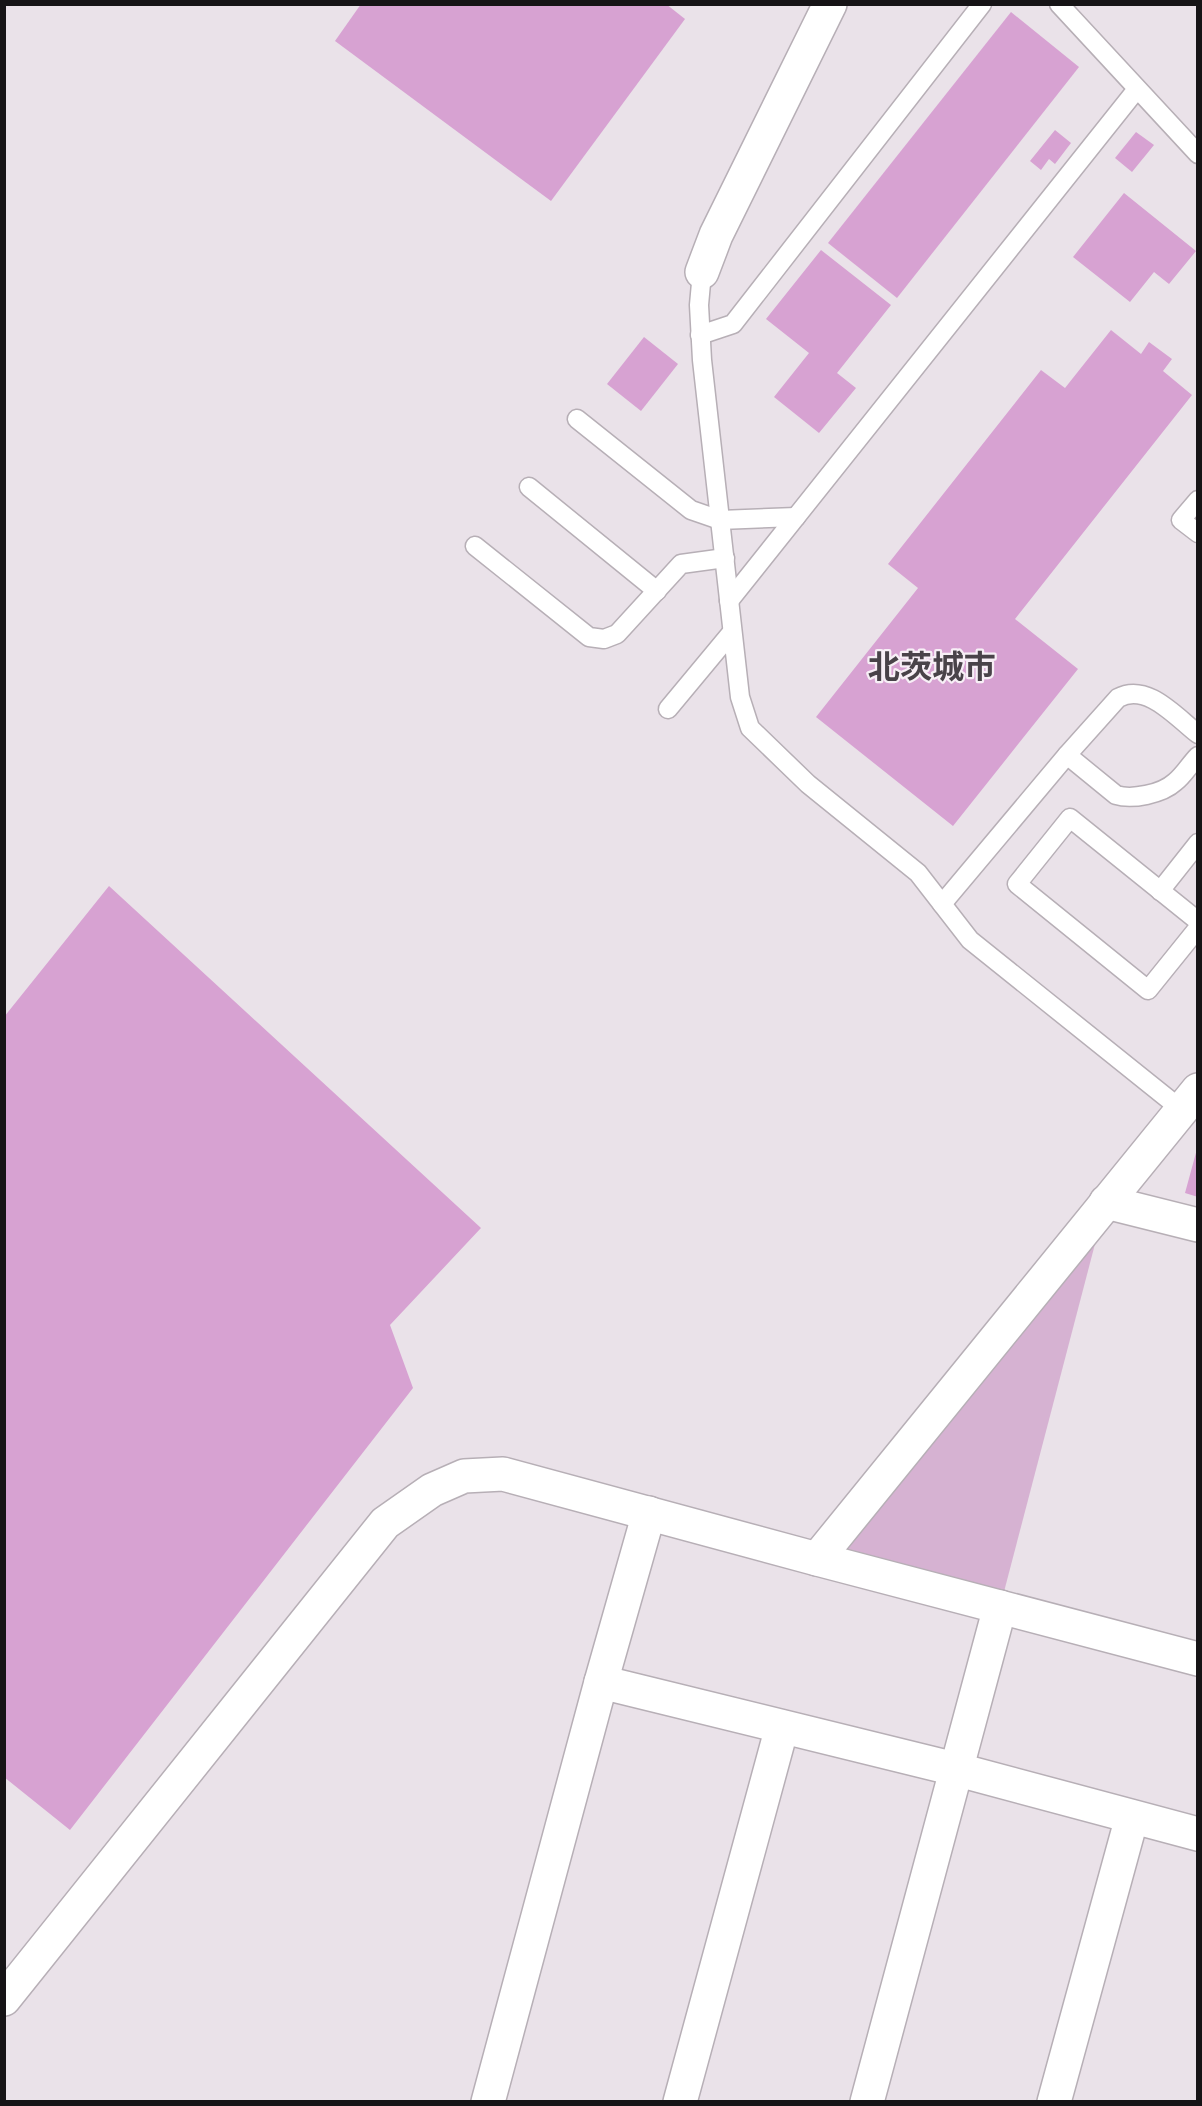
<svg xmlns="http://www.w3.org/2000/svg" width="1202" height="2106" font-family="Merriweather,'Noto Sans JP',serif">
	<rect width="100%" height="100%" fill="#eae2e9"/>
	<path fill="#d6b2d2" d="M1106,1202L1000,1607L817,1559Z"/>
	<g fill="#d7a2d2">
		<path d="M361,4H666L685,19L551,201L335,41Z"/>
		<path d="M1011,12L1079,67L897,298L828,243Z"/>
		<path d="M1055,130L1071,143L1055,164L1049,159L1041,170L1030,161Z"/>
		<path d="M1136,132L1154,145L1132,172L1115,158Z"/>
		<path d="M1124,193L1196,251L1169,284L1154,272L1130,302L1073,257Z"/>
		<path d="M821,250L891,305L837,373L856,388L819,433L774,397L809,353L766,319Z"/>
		<path d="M1111,330L1141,354L1149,342L1172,359L1163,371L1192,395L1015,619L1078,669L953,826L816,717L918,588L888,564L1041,370L1065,388Z"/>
		<path d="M644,337L678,364L641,411L607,384Z"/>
		<path d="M109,886L481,1228L390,1325L413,1388L70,1830L4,1777V1017Z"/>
		<path d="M1197,1149H1198V1197L1185,1193Z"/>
	</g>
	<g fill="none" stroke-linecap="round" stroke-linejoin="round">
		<defs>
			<g id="lane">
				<path d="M1059,4L1198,154"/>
				<path d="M702,272L699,305L702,360L740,697L750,728L808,784L918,873L970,940L1182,1110"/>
				<path d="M700,335L733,324L982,4"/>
				<path d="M577,419L691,510L720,520L796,517"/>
				<path d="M529,487L657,591"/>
				<path d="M1198,500L1181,520L1198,533"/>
				<path d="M475,546L589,637L604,639L617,634L681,564L725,558"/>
				<path d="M729,601L1137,89"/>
				<path d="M668,709L732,632"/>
				<path d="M1198,734C1176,717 1147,682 1118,698L1067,755L1116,795C1132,800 1162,794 1175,782C1184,775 1190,764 1198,756"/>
				<path d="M1160,891L1198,843"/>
				<path d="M942,904L1067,755"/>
				<path d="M1198,921L1070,818L1017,884L1148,990L1198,928"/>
			</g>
			<g id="street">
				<path d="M1106,1202L1198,1225"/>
				<path d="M817,1559L1198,1090"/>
				<path d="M601,1682L955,1769L1198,1834"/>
				<path d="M4,1999L385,1523L432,1490L464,1476L503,1474L817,1559L1198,1659"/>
				<path d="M488,2102L601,1682L649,1513"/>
				<path d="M680,2102L782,1727"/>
				<path d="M867,2102L1000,1607"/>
				<path d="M1054,2102L1132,1817"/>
			</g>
			<path id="secondary" d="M702,272L716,235L830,4"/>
		</defs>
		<use href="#lane" stroke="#b7afb6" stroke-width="21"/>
		<use href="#street" stroke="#b7afb6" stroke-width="36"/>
		<use href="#secondary" stroke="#b7afb6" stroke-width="36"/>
		<use href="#lane" stroke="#fff" stroke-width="18"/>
		<use href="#street" stroke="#fff" stroke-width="33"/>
		<use href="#secondary" stroke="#fff" stroke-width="33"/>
	</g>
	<g text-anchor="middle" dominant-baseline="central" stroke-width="4.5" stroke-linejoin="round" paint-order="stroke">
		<g font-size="32" font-weight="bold" fill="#494349" stroke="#f7eff6">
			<text x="932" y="667">北茨城市</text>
		</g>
	</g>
	<rect width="1202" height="2106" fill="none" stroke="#161416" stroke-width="12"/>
</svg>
